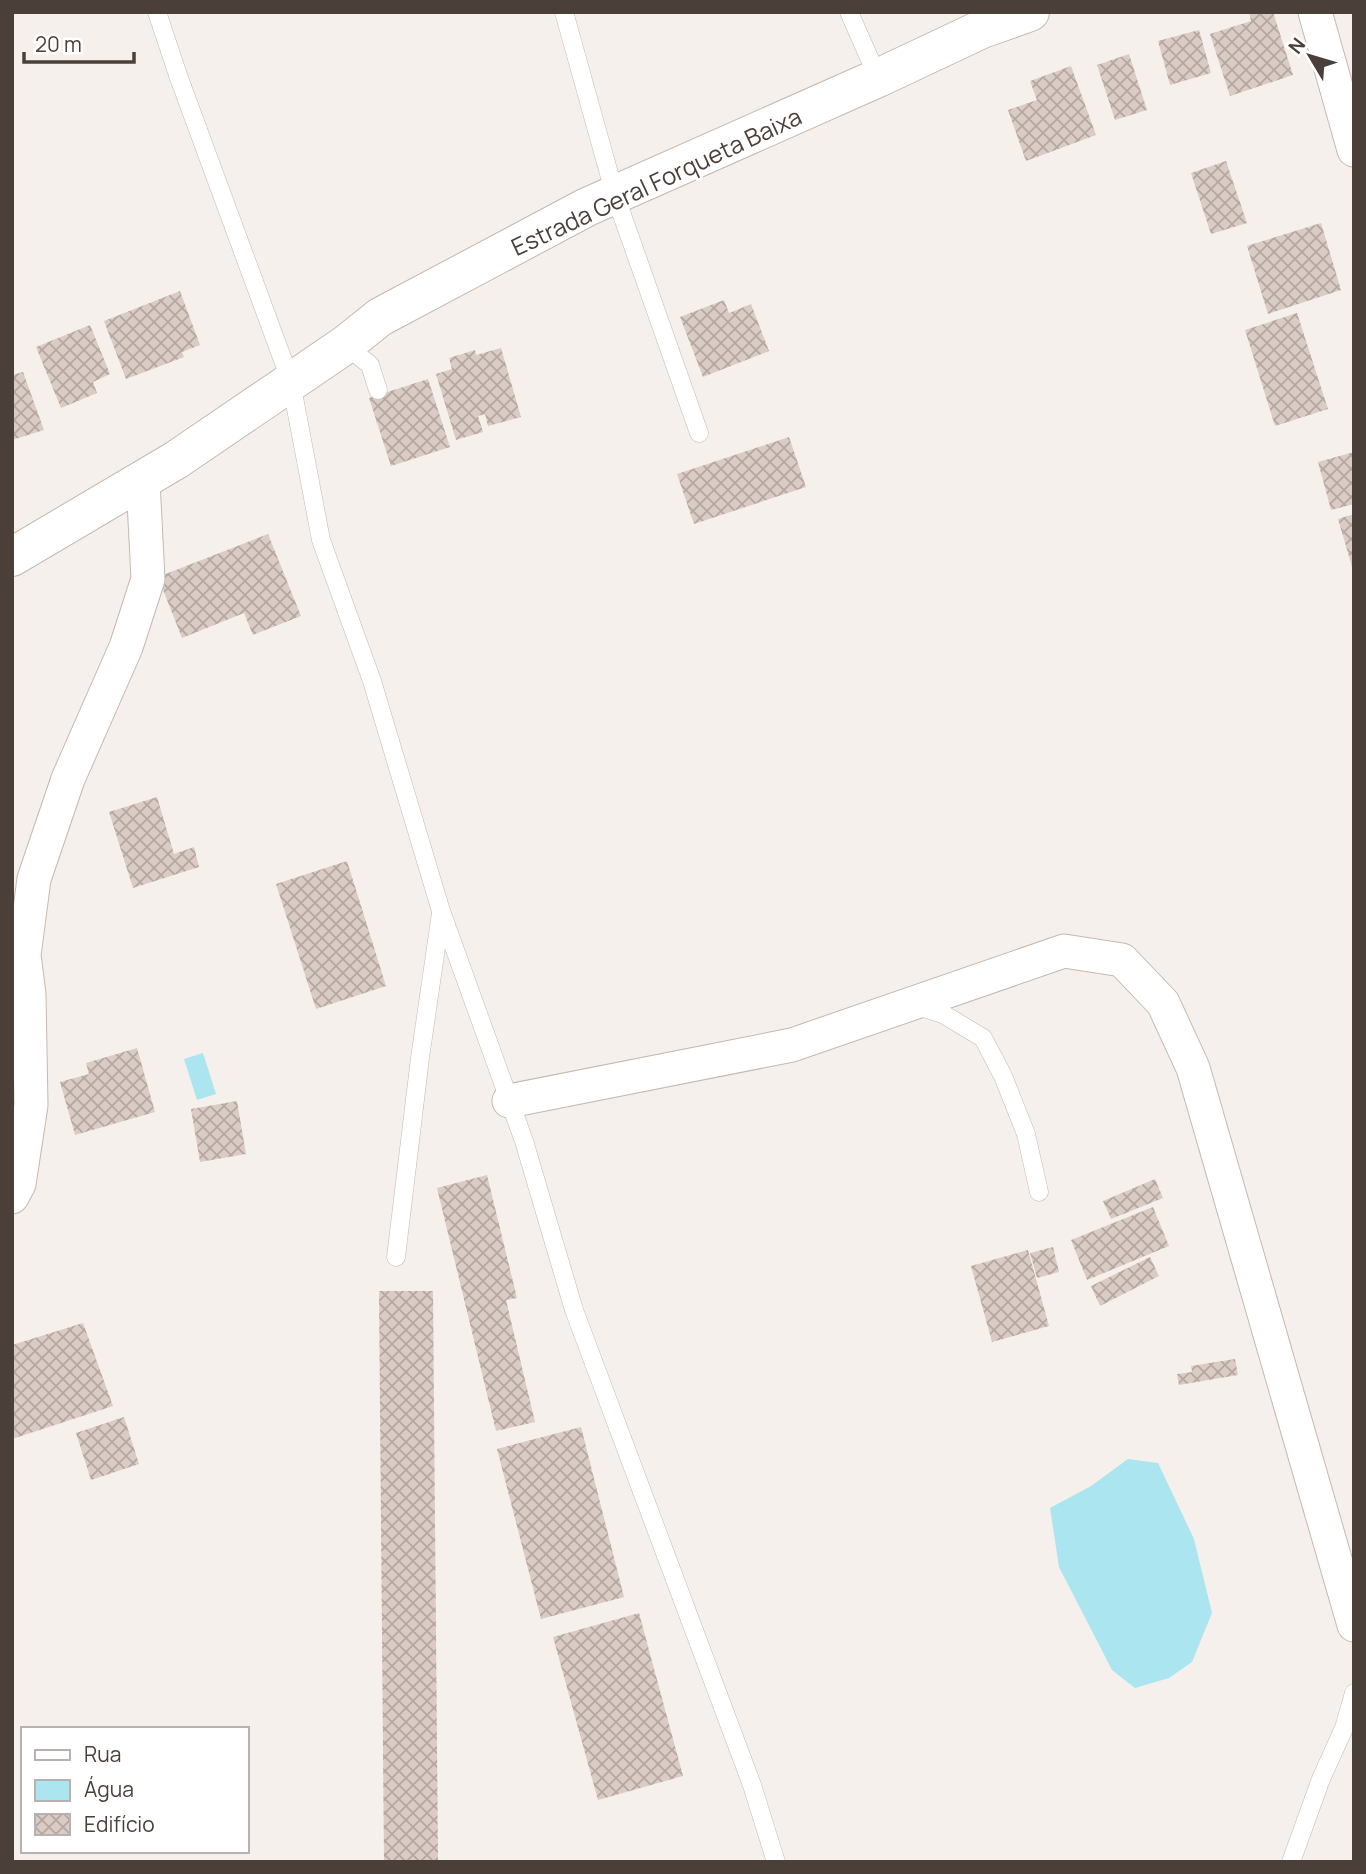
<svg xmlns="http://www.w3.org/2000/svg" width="1366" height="1874" font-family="Manrope,sans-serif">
	<defs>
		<pattern id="building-cross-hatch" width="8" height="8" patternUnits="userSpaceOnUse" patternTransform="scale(1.75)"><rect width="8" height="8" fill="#daccc4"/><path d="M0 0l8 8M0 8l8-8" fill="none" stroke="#b3a7a0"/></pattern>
	</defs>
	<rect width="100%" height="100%" fill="#f6f0ec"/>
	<g fill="#abe5f0">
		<path d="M203,1053L216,1094L197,1100L184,1059Z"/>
		<path d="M1128,1459L1158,1463L1194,1539L1212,1613L1192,1662L1169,1678L1135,1688L1112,1670L1059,1567L1050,1508L1091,1486Z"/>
	</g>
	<g fill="url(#building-cross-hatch)">
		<path d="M1249,12H1273L1293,75L1230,96L1210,34L1251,21Z"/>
		<path d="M1199,30L1211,73L1170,85L1158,41Z"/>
		<path d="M1129,54L1147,110L1115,120L1097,65Z"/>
		<path d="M1071,66L1096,135L1026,161L1008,110L1037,100L1030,81Z"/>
		<path d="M1226,161L1247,223L1211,234L1191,173Z"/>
		<path d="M1321,223L1341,290L1268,314L1247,246Z"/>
		<path d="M180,291L200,345L182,352L184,357L126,379L104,321Z"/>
		<path d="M724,300L729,313L751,304L769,351L703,377L680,317Z"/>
		<path d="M1297,313L1328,409L1275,426L1245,330Z"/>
		<path d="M90,325L110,374L93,382L97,393L61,408L36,347Z"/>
		<path d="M501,348L521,417L488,426L485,414L478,416L483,432L456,440L436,374L452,369L449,358L475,350L476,355Z"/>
		<path d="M23,372L44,430L12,440V375Z"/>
		<path d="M428,379L450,447L391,466L369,398Z"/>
		<path d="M789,437L806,487L694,524L677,474Z"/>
		<path d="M1354,452V504L1331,510L1318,462Z"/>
		<path d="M1354,514V569L1353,570L1338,519Z"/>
		<path d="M268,534L301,616L253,635L244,613L182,638L158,577Z"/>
		<path d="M157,797L174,854L194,847L199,867L133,888L109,812Z"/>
		<path d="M347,861L386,986L316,1009L276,884Z"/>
		<path d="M137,1048L155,1112L75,1135L60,1082L89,1074L86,1063Z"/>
		<path d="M237,1101L246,1154L200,1162L191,1109Z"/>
		<path d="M487,1175L517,1298L506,1300L535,1422L496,1431L437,1188Z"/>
		<path d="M1155,1179L1163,1198L1111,1219L1103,1201Z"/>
		<path d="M1153,1207L1169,1246L1087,1280L1071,1240Z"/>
		<path d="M1053,1247L1059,1272L1037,1278L1030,1253Z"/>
		<path d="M1028,1250L1049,1326L992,1342L971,1266Z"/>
		<path d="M1150,1257L1159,1276L1100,1306L1091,1286Z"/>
		<path d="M379,1291H433L438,1862H384Z"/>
		<path d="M83,1323L113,1406L12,1439V1345Z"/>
		<path d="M1235,1359L1238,1375L1179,1385L1177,1374L1192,1372L1191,1366Z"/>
		<path d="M124,1417L139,1464L91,1480L76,1433Z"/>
		<path d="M581,1427L624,1597L541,1619L497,1449Z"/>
		<path d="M639,1613L683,1776L598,1800L553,1637Z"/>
	</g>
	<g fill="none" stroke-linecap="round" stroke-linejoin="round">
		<defs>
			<g id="service">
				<path d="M157,12L179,78L291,382L321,540L372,681L441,911L524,1141L574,1310L752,1785L776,1862"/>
				<path d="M564,12L615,195L699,433"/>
				<path d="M849,12L878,78"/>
				<path d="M345,345L370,365L378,390"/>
				<path d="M914,1005L943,1014L983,1038L1003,1076L1026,1134L1039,1192"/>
				<path d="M396,1257L420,1058L441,913"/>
				<path d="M1291,1862L1321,1779L1344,1728L1354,1693"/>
			</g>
			<g id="minor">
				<path d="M1315,12L1354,150"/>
				<path d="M509,1101L792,1045L1064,951L1122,960L1163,1003L1193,1068L1354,1625"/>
				<path d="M12,1197L19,1184L31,1105L29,994L24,955L34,879L68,779L126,647L148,579L143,481"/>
			</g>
			<path id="tertiary" d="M12,557L176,460L345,345L380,317L587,207L878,78L982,29L1030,12"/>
		</defs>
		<use href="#service" stroke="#c4b9b1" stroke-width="19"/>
		<use href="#minor" stroke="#c4b9b1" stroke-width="35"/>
		<use href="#tertiary" stroke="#c4b9b1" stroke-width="40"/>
		<use href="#service" stroke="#fff" stroke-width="18"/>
		<use href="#minor" stroke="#fff" stroke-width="33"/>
		<use href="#tertiary" stroke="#fff" stroke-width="38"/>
	</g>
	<g text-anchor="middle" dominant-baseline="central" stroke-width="6" stroke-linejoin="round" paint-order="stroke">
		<g font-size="24" fill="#4a3f39" stroke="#fff">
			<text transform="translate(656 181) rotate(-25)">Estrada Geral Forqueta Baixa</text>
		</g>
	</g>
	<rect width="1366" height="1874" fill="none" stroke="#4a3f39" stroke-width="28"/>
	<rect x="21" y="1727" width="228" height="126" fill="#ffffff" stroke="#b7b2b0" stroke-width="2"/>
	<rect x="35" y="1750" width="35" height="10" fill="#ffffff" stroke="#b7b2b0" stroke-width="2"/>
	<text x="84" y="1762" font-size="21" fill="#4a3f39">Rua</text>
	<rect x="35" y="1780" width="35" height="21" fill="#abe5f0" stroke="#b7b2b0" stroke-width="2"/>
	<text x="84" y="1797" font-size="21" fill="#4a3f39">Água</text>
	<rect x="35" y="1814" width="35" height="21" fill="url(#building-cross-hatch)" stroke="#b7b2b0" stroke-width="2"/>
	<text x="84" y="1832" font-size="21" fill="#4a3f39">Edifício</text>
	<g transform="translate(1310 56) rotate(308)" stroke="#ffffff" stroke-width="5" paint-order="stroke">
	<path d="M0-5L12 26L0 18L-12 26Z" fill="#4a3f39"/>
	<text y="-10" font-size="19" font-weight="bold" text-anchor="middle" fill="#4a3f39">N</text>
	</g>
	<path d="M24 52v10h110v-10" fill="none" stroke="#4a3f39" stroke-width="3.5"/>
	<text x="35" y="52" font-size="21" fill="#4a3f39" stroke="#ffffff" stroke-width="5" paint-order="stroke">20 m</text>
</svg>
